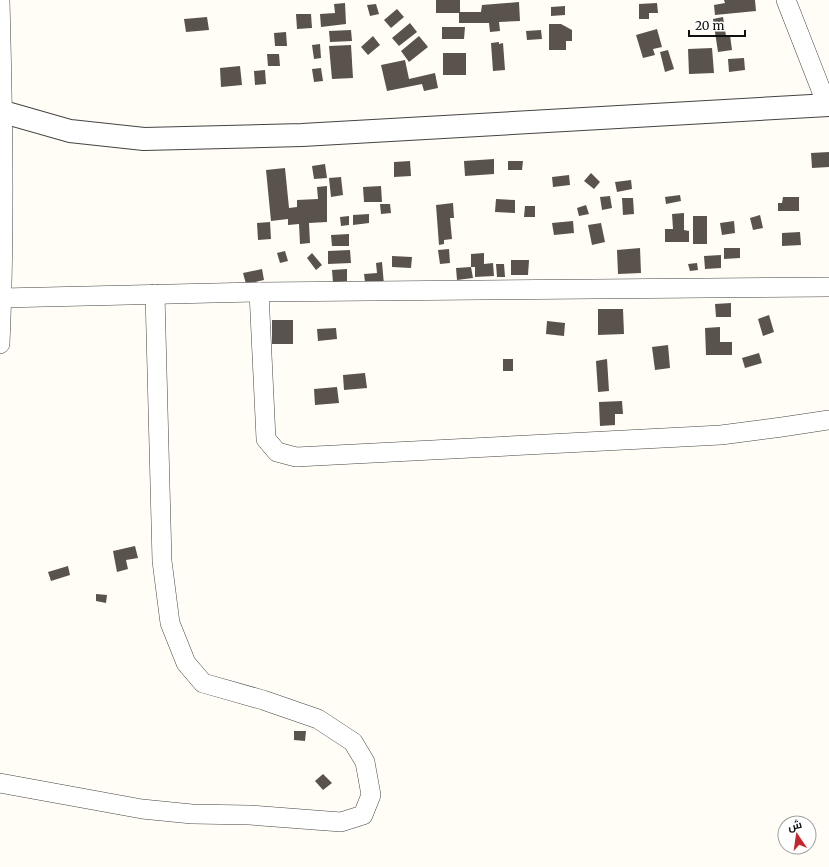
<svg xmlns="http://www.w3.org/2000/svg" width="829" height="867" font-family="Merriweather,Cairo,serif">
	<rect width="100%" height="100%" fill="#fffdf5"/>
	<g fill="#5a524d">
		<path d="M436,0H460V12H481L482,5L519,2L520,21L499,22L500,31L490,32L489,23H459V13H436Z"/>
		<path d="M724,0H755L756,11L715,15L714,5L725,3Z"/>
		<path d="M345,3L346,24L321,27L320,14L335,13L334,4Z"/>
		<path d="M657,3L658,13H649V19H639V4Z"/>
		<path d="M376,4L379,14L370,16L367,5Z"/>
		<path d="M565,6V15L551,16V7Z"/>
		<path d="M397,9L404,17L391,28L384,20Z"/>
		<path d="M296,14H311L312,28L297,29Z"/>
		<path d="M207,17L209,30L186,32L184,19Z"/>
		<path d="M723,17L726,36L730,35L732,50L718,52L713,19Z"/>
		<path d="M410,23L417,32L399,46L392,38Z"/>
		<path d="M549,24H561L572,30V41H566V50H549Z"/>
		<path d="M442,27H465L464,39H442Z"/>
		<path d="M657,29L662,47L653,49L655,55L643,58L636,35Z"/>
		<path d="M351,30L352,41L330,42L329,31Z"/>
		<path d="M541,30L542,39L527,40L526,31Z"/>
		<path d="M286,32L287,46H275L274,33Z"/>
		<path d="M373,36L380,45L368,55L361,47Z"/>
		<path d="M419,36L428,47L409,62L401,51Z"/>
		<path d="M499,42V44L503,43L505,70L493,71L491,43Z"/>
		<path d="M320,44L321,58L314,59L312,45Z"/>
		<path d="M351,45L353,78L332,79L329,46Z"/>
		<path d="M712,48L714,73L689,74L688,49Z"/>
		<path d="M668,50L674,69L665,72L660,52Z"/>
		<rect x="443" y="53" width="23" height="22"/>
		<path d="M267,54H279L280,66H268Z"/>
		<path d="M744,58L745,70L729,72L728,59Z"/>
		<path d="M405,60L409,79L435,73L438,88L424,91L422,84L387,91L381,65Z"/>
		<path d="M240,66L242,85L221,87L220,68Z"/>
		<path d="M321,68L323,81L314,82L312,69Z"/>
		<path d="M265,70L266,84L255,85L254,71Z"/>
		<path d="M829,152V167L812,168L811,153Z"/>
		<path d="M494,159V174L465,176L464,161Z"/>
		<path d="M410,161L411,176L394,177V162Z"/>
		<path d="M508,161H523L522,170H508Z"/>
		<path d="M325,164L327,178L314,179L312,166Z"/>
		<path d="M285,168L289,208L297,207V200L318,199L317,187L327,186V222L309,223L310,243L300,244L299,224L288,225V219L271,221L266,170Z"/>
		<path d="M591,173L600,182L594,189L584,181Z"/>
		<path d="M569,175L570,185L553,187L552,177Z"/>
		<path d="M341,177L343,195L331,197L329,178Z"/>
		<path d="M631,180L632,189L617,192L615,182Z"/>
		<path d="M381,186L382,202H364L363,187Z"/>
		<path d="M680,195L681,201L666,204L665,197Z"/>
		<path d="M610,196L612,208L602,210L600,197Z"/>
		<path d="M783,197H799V211H778V203H782Z"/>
		<path d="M622,198H633L634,214L623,215Z"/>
		<path d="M496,199L515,200V213L495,212Z"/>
		<path d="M453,203L454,218H450L452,239L444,240V244L439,245L436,205Z"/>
		<path d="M380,204H390L391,213L381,214Z"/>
		<path d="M586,205L589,214L579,216L577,208Z"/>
		<path d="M525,206H535V217H524Z"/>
		<path d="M684,213V230L689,231V242H665V229H673L672,214Z"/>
		<path d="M369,214V223L353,225V215Z"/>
		<path d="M760,215L763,228L753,230L750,218Z"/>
		<path d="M349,216V225L341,226L340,217Z"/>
		<rect x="693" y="216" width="14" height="28"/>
		<path d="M573,221L574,233L554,235L552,223Z"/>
		<path d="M734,221L735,233L722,235L720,223Z"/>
		<path d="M270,222L271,239L258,240L257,223Z"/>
		<path d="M601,223L605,242L592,245L588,225Z"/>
		<path d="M800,232L801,245L782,246V233Z"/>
		<path d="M349,234V246H332L331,235Z"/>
		<path d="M640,248L641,273L618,274L617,250Z"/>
		<path d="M724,248H740V258L724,259Z"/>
		<path d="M449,249L450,263L440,264L438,250Z"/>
		<path d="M350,250L351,263L328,264V251Z"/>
		<path d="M285,251L288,261L280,263L277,253Z"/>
		<path d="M312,253L322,265L316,270L307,258Z"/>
		<path d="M484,253V264L493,263L494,276L475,277V267H471L473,278L457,280L456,268L471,267V254Z"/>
		<path d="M721,255V268L705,269L704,256Z"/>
		<path d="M392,256L412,257L411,268L392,267Z"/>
		<path d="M511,260H529L528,275H511Z"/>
		<path d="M382,262L384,285H377V281L365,282L364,274L377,273L376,263Z"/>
		<path d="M697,263L698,270L690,271L688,264Z"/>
		<path d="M496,264H504L505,277H497Z"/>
		<path d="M262,269L264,280L246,284L243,273Z"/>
		<path d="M347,269V281L333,283L332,270Z"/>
		<path d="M731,303V317H716L715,304Z"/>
		<path d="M598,309H623L624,334L598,335Z"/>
		<path d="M769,315L774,332L763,336L758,319Z"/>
		<rect x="272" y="320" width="21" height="24"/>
		<path d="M547,321L565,323L564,336L546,334Z"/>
		<path d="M720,327V342H732V355H706L705,328Z"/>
		<path d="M336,328L337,339L318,341L317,329Z"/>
		<path d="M668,345L670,368L655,370L652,347Z"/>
		<path d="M759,353L762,363L745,368L742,358Z"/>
		<rect x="503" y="359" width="10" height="12"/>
		<path d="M607,359L609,391L598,392L596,361Z"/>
		<path d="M365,373L367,388L344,390L343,375Z"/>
		<path d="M337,387L339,403L315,405L314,389Z"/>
		<path d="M622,401L623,414H615V425L600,426L599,402Z"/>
		<path d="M135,546L138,558L126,560L128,569L117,572L113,551Z"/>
		<path d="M68,566L70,575L51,581L48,572Z"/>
		<path d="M96,594L107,595L106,603L96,601Z"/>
		<path d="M294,731H306L305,741L294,740Z"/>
		<path d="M323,774L332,783L323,790L315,781Z"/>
	</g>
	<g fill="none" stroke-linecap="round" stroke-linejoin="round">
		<defs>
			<g id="minor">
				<path d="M786,0L827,105"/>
				<path d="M259,292L266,439L277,452L296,457L721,435L782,427L829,420"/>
				<path d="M0,297L2,298L259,292L829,287"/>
				<path d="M0,344C5,230 3,115 0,0"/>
				<path d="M0,783L142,809L192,814L249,815L341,822L363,815L371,795L365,762L353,742L318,719L263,700L203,683L186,663L170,623L162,561L155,294"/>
			</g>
			<path id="tertiary" d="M0,111L70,131L144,139L302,135L829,105"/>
		</defs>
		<use href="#minor" stroke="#444" stroke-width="20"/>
		<use href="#tertiary" stroke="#444" stroke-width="24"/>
		<use href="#minor" stroke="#fff" stroke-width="19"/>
		<use href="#tertiary" stroke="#fff" stroke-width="22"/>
	</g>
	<g transform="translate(797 835) rotate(347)"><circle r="19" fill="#ffffff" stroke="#a0a0a0"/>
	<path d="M0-3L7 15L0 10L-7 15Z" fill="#c4262e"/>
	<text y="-6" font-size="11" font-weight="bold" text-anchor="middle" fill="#111111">ش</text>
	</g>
	<path d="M689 30v6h56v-6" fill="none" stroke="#111111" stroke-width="2"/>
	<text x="695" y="30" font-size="12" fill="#111111" stroke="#ffffff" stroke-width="3" paint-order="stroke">20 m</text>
</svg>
